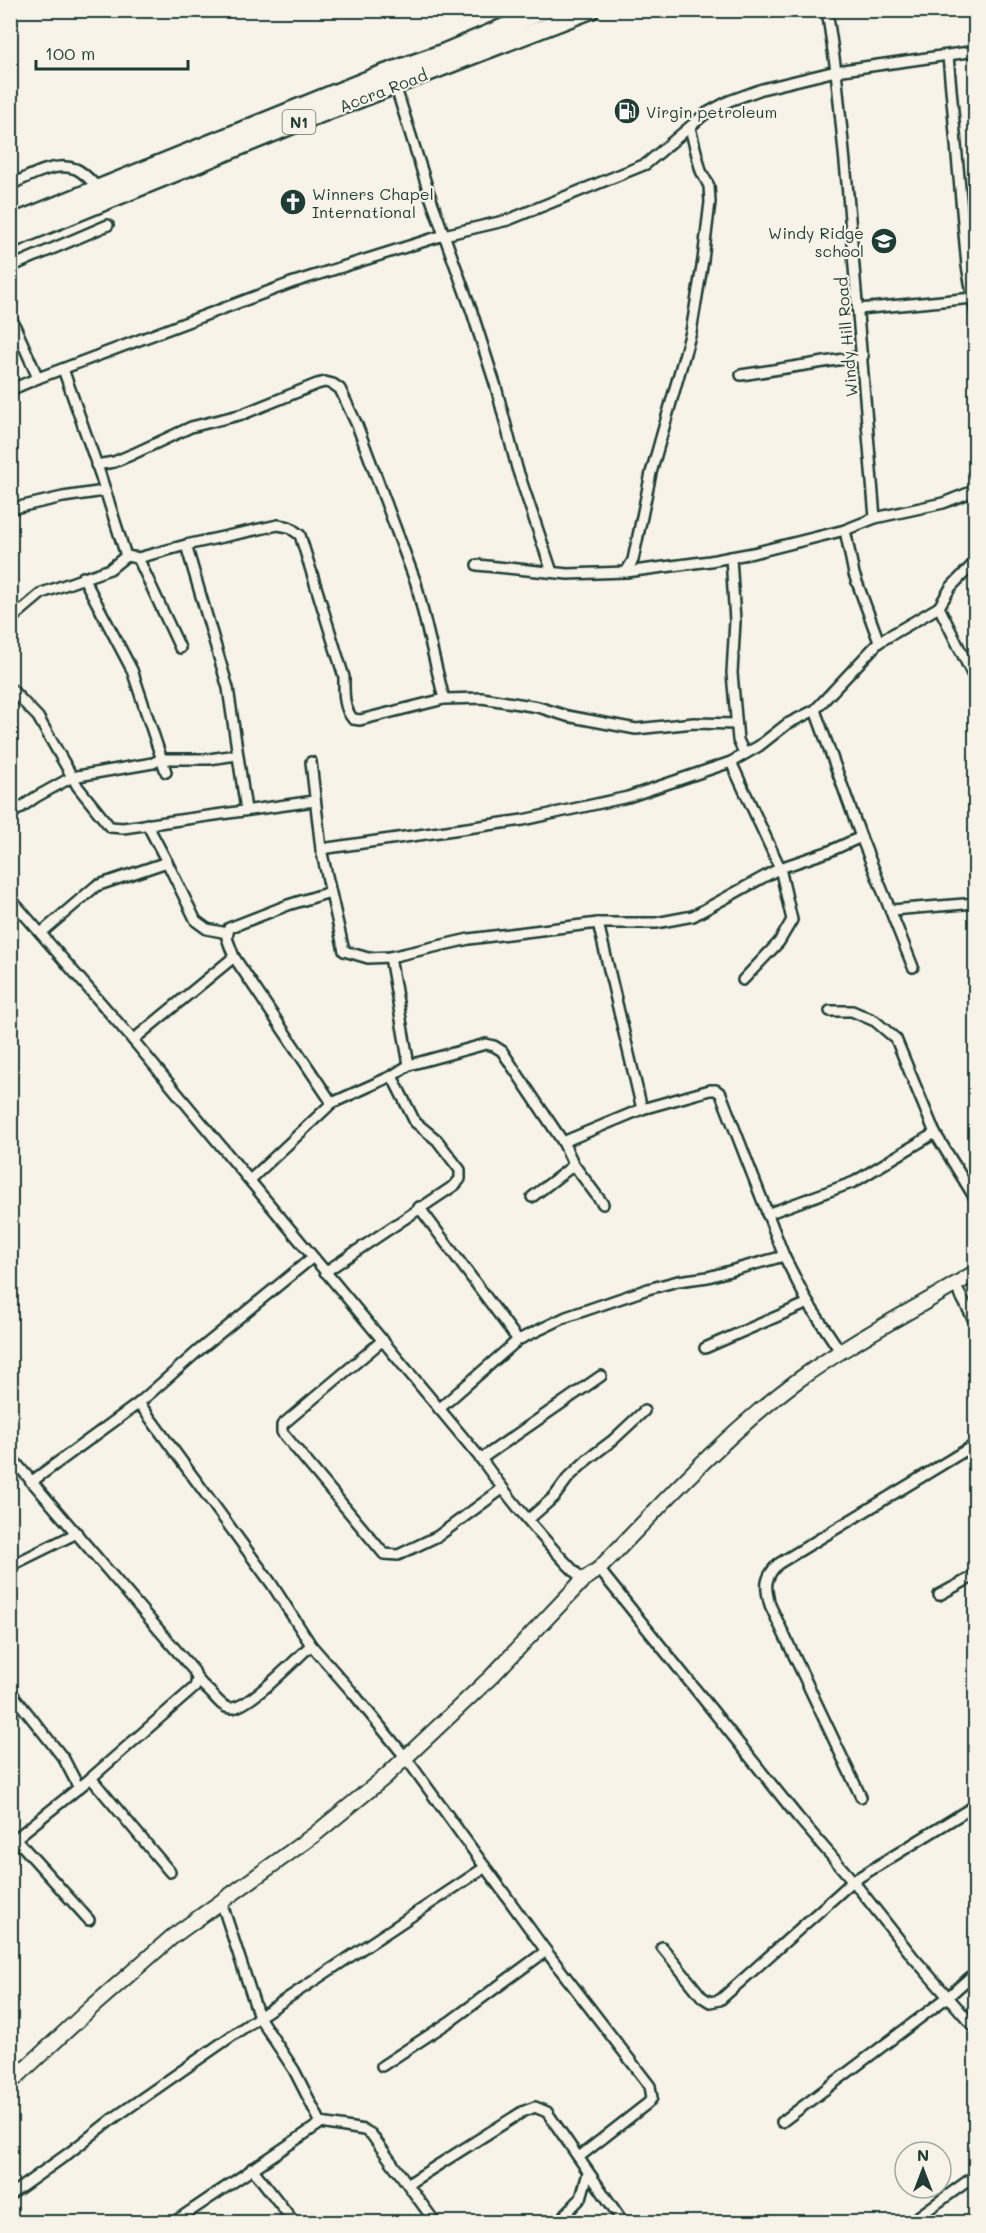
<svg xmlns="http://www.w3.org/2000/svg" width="986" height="2233" font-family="Mali,sans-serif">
	<rect width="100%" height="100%" fill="#f7f3e8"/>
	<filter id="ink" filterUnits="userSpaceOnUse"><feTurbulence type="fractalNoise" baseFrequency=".0167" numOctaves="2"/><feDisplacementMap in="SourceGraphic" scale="12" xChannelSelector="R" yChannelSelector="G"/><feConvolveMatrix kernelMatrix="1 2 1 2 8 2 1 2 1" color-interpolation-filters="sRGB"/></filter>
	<g filter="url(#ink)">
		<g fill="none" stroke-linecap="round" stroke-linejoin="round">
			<defs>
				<g id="street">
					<path d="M827,10L836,71L847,183L875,518"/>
					<path d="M10,12L14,10"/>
					<path d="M948,56L967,266L976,315"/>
					<path d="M395,85L430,196L472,312L496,387L517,468L552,572"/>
					<path d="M10,185C30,176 55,161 76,169C85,173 92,182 98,188"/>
					<path d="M11,240L12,266"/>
					<path d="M10,267L108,225"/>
					<path d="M859,309L973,298"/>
					<path d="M10,315L38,378"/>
					<path d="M63,369L100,474L126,556"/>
					<path d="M741,375L863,356"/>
					<path d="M10,390L38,378L291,283L444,235L508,220L646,164L705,114L729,101L762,89L836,71L976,51"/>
					<path d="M96,465L114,462L133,454L191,427L243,414L317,384L325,382L333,384L340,389L357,425L416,583L444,699"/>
					<path d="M10,509L63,497L104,491"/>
					<path d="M845,530L854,574L879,642"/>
					<path d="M186,545L228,688L246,810"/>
					<path d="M731,557L735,621L732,673L738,740L744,753"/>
					<path d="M138,558L180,648"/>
					<path d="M477,565L568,574L626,572L710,561L753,553L845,530L875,518L943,503L976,490"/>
					<path d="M626,572L633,560L651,473L691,332L703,260L710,202L709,186L701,171L690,128"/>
					<path d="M83,577L132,670L166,772"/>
					<path d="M939,607L976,682"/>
					<path d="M10,620L42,593L110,569L126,556L138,558L186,545L278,525L289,527L300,535L344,677C344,691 343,708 353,719L360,720L444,699L482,698L538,707L567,716L636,729L694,723L736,724"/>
					<path d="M10,688L38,717L78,787L110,827L123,828L314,801"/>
					<path d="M815,710L861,837L913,967"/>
					<path d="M311,762L321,849L344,951L368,958L390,957L469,939L598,923H656L693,916L780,868L830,851L861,837"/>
					<path d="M731,762L780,868L792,920L779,942L743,980"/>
					<path d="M10,815L36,797L72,777L153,763L161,759H209L237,755"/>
					<path d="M321,849L523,820L628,797L731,762L759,746L787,724L815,710L879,642L939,607L951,587L976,561"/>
					<path d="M167,862L196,921L207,929L227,933"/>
					<path d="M330,892L288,905L229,928L227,938L234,957L332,1103"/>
					<path d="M10,898L133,1040L481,1459C512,1502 545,1543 583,1580"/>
					<path d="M892,910L976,903"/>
					<path d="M598,923L642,1109"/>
					<path d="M41,933L96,886L167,862L147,824"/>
					<path d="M390,957L409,1065"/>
					<path d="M830,1011H852L875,1021L896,1039L935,1133L976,1200"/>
					<path d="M133,1040L234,957"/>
					<path d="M563,1142L642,1109L710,1090H716L721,1094L784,1256L808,1303L840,1351"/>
					<path d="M250,1180L332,1103L392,1076L409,1065L486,1044L494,1046L502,1051L563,1142L574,1165L603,1204"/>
					<path d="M532,1197L574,1165"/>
					<path d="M419,1207L518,1340"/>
					<path d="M767,1214L854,1182L935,1133"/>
					<path d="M325,1272L455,1185L460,1179V1170L437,1140L415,1122L392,1076"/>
					<path d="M955,1285L976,1324"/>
					<path d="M383,1340L282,1425V1432L384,1554L398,1555L438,1536L502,1489"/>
					<path d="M705,1348L808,1303"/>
					<path d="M139,1403L271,1583L311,1645L353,1693L406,1758L546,1951L650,2086L652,2098L648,2103L579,2157"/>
					<path d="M439,1409L518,1340L566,1317L648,1289L678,1281L708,1277L784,1256"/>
					<path d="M10,1456L194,1671C197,1681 203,1685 210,1692C216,1698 223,1709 232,1708C250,1707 297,1658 311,1645"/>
					<path d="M481,1459L601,1376"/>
					<path d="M31,1482L139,1403L198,1351L313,1257"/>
					<path d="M529,1519L554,1497L568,1478L588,1459L613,1440L644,1411"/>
					<path d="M10,1566L77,1533"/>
					<path d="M599,1569L797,1816L853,1881L913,1957L976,2029"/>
					<path d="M939,1595L976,1575"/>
					<path d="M10,1691L64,1759L79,1788"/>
					<path d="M91,1778L170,1872"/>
					<path d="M861,1797L770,1605C765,1587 764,1578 778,1564L976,1444"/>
					<path d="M16,1839L89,1920"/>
					<path d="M10,1843L91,1778L195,1687L197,1679"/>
					<path d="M221,1901L259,2017L294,2070L321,2123"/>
					<path d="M662,1947L702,1997L710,2002L720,2000L853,1881L976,1805"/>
					<path d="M382,2066L452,2020L546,1951"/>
					<path d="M782,2122L949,1996L976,1972"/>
					<path d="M252,2168L294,2222"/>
					<path d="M408,2184L522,2112L535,2107L547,2112L623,2222"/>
					<path d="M10,2195L69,2153L111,2120L259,2017L484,1868"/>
					<path d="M174,2222L321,2123L364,2130L371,2134L435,2222"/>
					<path d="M558,2222L581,2198L588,2173"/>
					<path d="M911,2222L976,2175"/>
				</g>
				<path id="secondary" d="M10,2083L92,2007L172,1937L314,1835L385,1777L492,1676L583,1580L599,1569C662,1504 723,1436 797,1381C853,1340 916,1309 976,1272"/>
				<g id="highway">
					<path d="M10,224L374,77L445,52L545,10"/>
					<path d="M10,240L310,118L591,10"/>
				</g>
			</defs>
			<use href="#street" stroke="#1f3d34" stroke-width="14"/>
			<use href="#secondary" stroke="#1f3d34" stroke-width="18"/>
			<use href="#highway" stroke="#1f3d34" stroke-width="21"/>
			<use href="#street" stroke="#f7f3e8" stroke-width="9"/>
			<use href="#secondary" stroke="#f7f3e8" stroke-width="14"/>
			<use href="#highway" stroke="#f7f3e8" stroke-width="16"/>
		</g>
	</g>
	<defs>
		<symbol id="fuel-disc" viewBox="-11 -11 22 22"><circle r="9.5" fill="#1f3d34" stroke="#f7f3e8"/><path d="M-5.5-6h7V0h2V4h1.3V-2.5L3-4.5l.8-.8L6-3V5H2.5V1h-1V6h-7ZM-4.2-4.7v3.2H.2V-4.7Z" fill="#fff"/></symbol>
		<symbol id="church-disc" viewBox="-11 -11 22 22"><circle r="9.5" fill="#1f3d34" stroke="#f7f3e8"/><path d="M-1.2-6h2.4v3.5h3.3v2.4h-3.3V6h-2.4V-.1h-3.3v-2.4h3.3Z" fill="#fff"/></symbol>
		<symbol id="school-disc" viewBox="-11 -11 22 22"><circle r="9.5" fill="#1f3d34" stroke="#f7f3e8"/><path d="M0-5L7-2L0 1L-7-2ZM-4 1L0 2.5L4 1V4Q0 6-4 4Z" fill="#fff"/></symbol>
	</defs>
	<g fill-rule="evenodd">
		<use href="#fuel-disc" x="612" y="96" width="30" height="30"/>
		<use href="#church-disc" x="278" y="187" width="30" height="30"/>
		<use href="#school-disc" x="869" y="226" width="30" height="30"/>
	</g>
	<g text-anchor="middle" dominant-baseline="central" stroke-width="4.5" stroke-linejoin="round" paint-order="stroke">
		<rect fill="#f7f3e8" stroke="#60746a" stroke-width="1.5" x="282.5" y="110" width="33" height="24" rx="4.5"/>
		<g font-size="15" font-weight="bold" fill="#1f3d34">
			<text x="299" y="122">N1</text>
		</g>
		<g font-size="16" fill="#1f3d34" stroke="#f7f3e8">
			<text transform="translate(383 90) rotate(-21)">Accra Road</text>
			<text transform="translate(846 337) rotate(-95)">Windy Hill Road</text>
		</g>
		<g font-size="16" fill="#1f3d34" stroke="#f7f3e8" text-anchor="start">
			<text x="646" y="111">Virgin petroleum</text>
			<text x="312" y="193">Winners Chapel<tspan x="312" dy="18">International</tspan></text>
			<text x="864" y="232" text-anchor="end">Windy Ridge<tspan x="864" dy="18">school</tspan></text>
		</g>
	</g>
	<rect width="986" height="2233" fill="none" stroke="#f7f3e8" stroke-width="36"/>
	<rect x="18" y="18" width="950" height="2197" fill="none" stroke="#1f3d34" stroke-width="2" filter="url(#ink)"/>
	<g transform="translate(923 2170)"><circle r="28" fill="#f7f3e8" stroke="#a1aaa0" stroke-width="1.5"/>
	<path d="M0-4.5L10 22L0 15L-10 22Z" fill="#1f3d34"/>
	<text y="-9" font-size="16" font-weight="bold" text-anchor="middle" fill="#1f3d34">N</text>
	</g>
	<path d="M36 60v9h152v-9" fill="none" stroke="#1f3d34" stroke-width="3"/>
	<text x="45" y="60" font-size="18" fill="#1f3d34" stroke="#f7f3e8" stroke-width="4.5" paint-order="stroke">100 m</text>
</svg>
